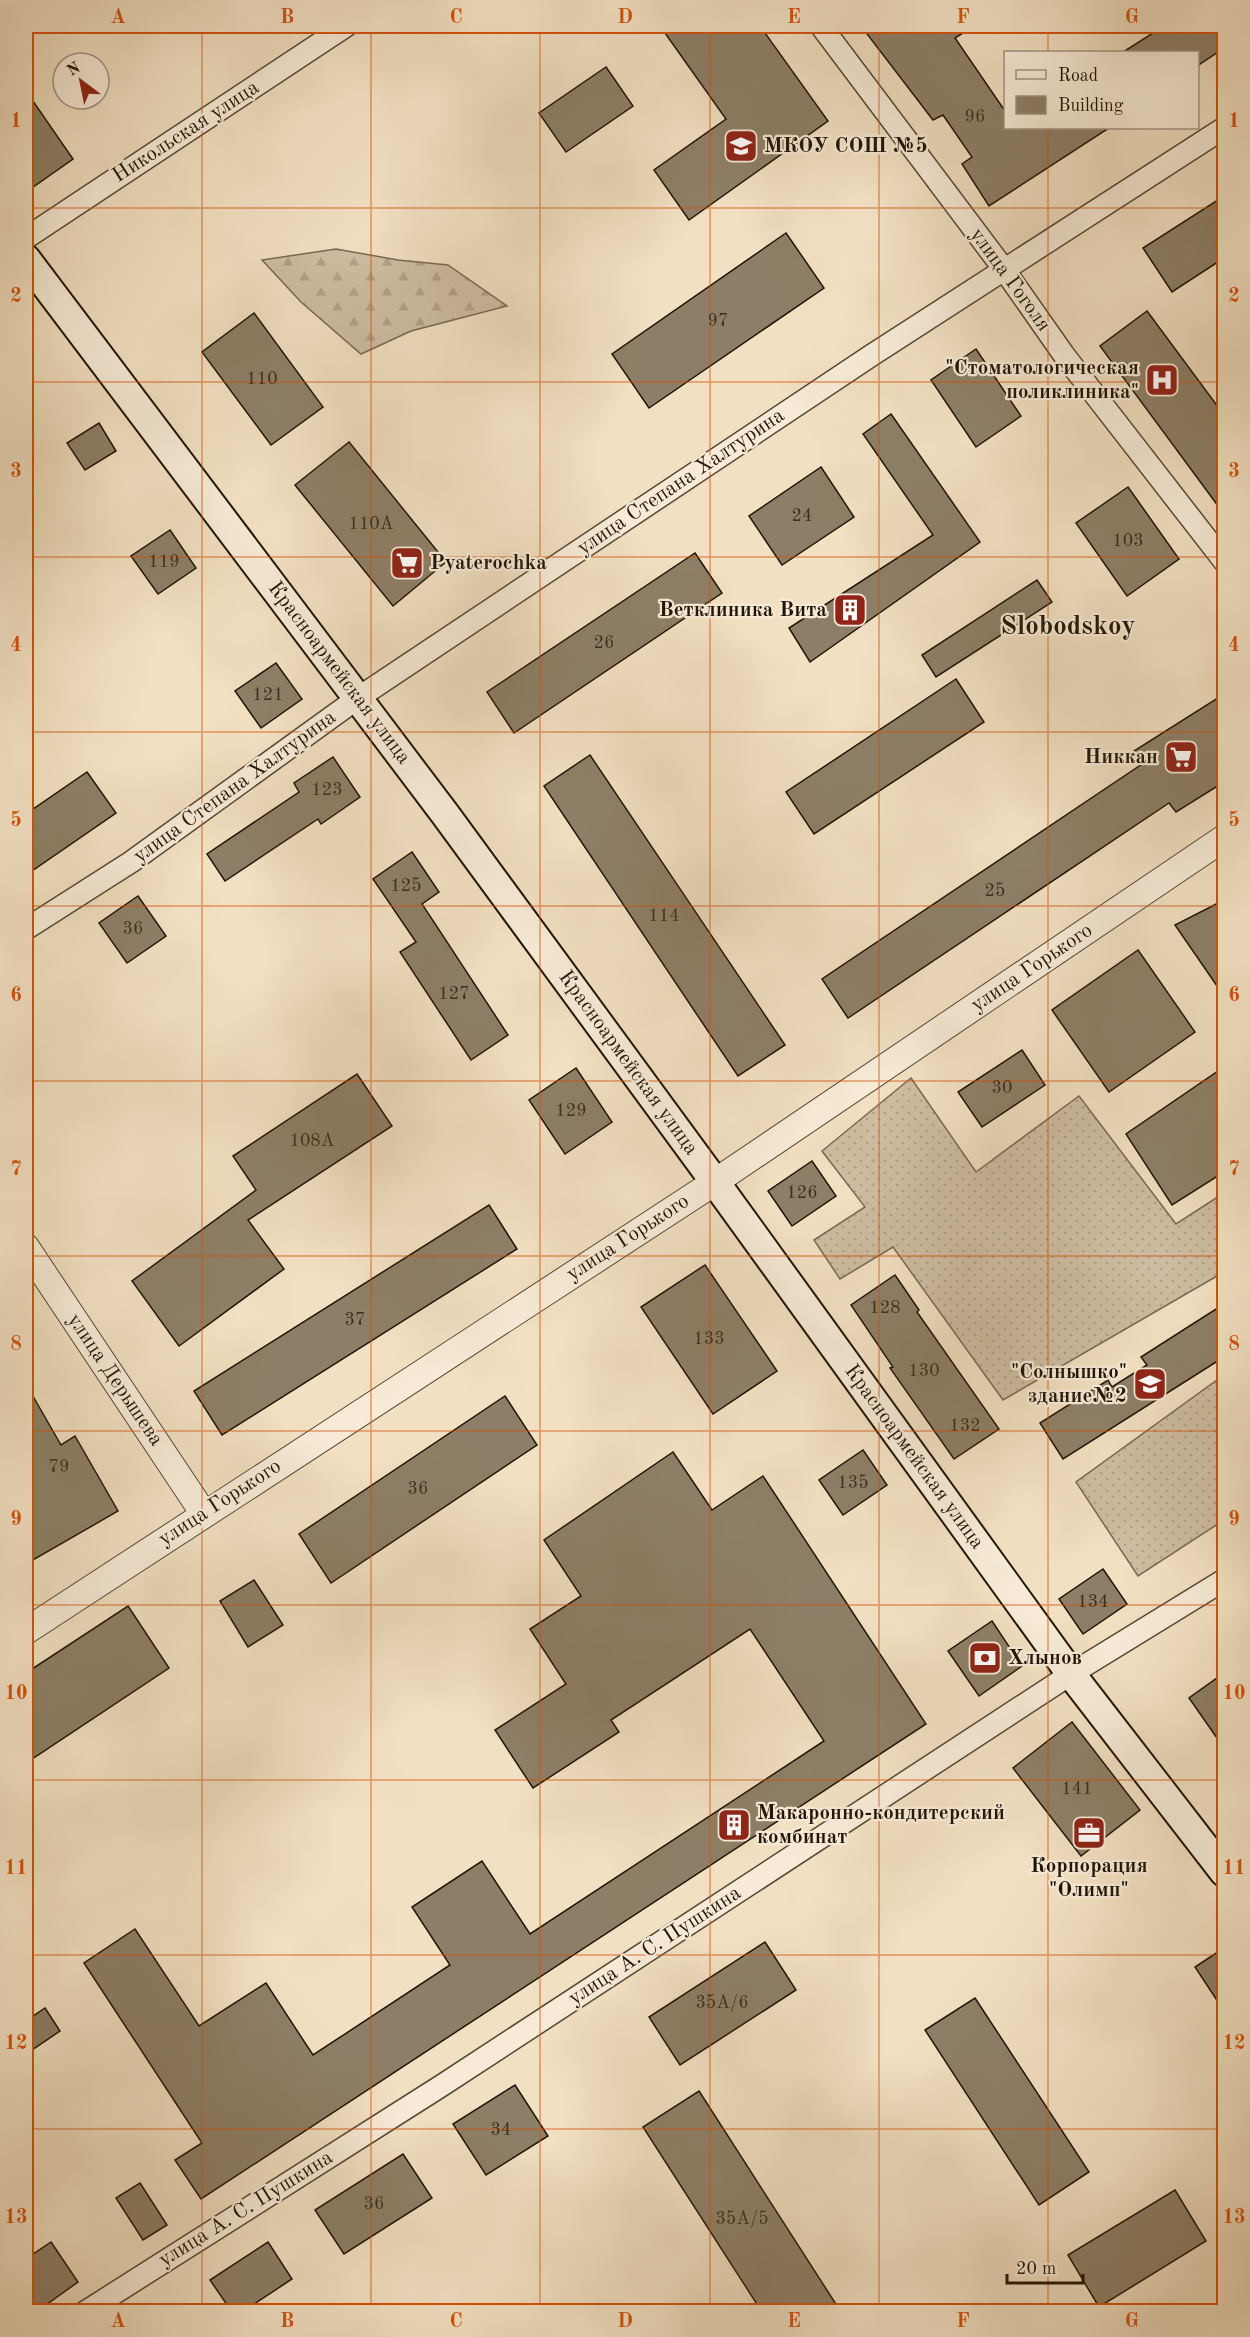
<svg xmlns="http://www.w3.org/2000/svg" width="1250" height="2337" font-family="'Old Standard TT',serif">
	<defs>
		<pattern id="forest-firs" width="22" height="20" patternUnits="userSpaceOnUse" patternTransform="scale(1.5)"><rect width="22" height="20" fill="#cebda2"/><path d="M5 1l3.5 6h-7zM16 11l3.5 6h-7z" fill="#b1a28a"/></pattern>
		<pattern id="garden-dots" width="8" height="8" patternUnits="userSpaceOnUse" patternTransform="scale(1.5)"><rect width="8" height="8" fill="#cebda2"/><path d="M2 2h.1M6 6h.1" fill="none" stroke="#b1a28a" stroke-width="1.8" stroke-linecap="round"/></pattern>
	</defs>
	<rect width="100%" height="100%" fill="#f2e0c2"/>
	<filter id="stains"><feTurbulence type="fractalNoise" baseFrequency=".00333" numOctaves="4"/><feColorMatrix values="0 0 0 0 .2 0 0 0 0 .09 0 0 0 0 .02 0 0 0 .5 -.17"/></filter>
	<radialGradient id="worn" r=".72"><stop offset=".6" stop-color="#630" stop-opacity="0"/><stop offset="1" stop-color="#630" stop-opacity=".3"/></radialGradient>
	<path fill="url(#forest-firs)" stroke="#776954" stroke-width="1.5" d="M336,249L398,260L448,265L507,306L411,331L361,354L301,302L262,260Z"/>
	<g fill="url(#garden-dots)" stroke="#776954" stroke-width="1.5">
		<path d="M911,1078L976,1172L1079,1096L1176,1224L1224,1193V1272L1003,1400L893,1247L840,1279L814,1240L865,1207L822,1151Z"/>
		<path d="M1224,1375V1520L1138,1576L1076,1482Z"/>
	</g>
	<g fill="#8d7f67" stroke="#201505" stroke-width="1.5">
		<path d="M660,26H760L828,121L689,220L654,170L726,119Z"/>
		<path d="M861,26H974L955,38L1005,111V128H1109L989,206L962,164L972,157L943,115L933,120Z"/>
		<path d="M1164,26H1224V48L1197,66V52H1123Z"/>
		<path d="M606,67L633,106L566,152L539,113Z"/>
		<path d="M26,91L73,159L26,192Z"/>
		<path d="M1224,196V258L1172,292L1143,248Z"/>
		<path d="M786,233L824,288L649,408L612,354Z"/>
		<path d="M1147,311L1224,415V514L1100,346Z"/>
		<path d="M254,313L323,407L271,445L202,352Z"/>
		<path d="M976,349L1021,416L976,447L931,380Z"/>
		<path d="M891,414L980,542L810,662L789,628L933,535L863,434Z"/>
		<path d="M99,423L116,451L85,470L67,443Z"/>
		<path d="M349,442L446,562L393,606L295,485Z"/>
		<path d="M821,467L854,517L782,565L749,516Z"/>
		<path d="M1128,487L1179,559L1127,596L1076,523Z"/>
		<path d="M170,530L196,568L158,594L131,556Z"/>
		<path d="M695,553L722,593L514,733L487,692Z"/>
		<path d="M1037,580L1052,602L936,677L922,655Z"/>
		<path d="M276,663L302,699L261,728L235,691Z"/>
		<path d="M956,679L984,722L814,834L786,792Z"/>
		<path d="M1224,694V782L1176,812L1169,803L848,1018L822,979L1142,764L1134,751Z"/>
		<path d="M590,755L785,1045L738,1076L544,786Z"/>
		<path d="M333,757L360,797L321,824L318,819L225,881L207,854L299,792L294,783Z"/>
		<path d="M87,772L116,813L26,875V814Z"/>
		<path d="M412,852L439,892L422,904L508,1035L471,1060L400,952L416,942L373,879Z"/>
		<path d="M138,896L166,936L127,963L99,923Z"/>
		<path d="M1224,900V996L1175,925Z"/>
		<path d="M1138,950L1195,1032L1109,1092L1052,1010Z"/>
		<path d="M1022,1050L1045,1085L982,1127L958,1092Z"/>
		<path d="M1224,1067V1172L1172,1205L1126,1134Z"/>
		<path d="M576,1068L612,1122L565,1154L529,1100Z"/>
		<path d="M357,1074L392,1126L248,1220L284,1269L179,1346L132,1281L256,1190L233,1156Z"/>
		<path d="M812,1161L836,1196L792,1226L768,1191Z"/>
		<path d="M489,1205L517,1249L222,1435L194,1391Z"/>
		<path d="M705,1265L777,1371L713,1414L641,1307Z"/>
		<path d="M895,1275L919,1310L917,1312L999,1429L954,1459L890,1368L893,1367L851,1305Z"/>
		<path d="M1216,1309L1224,1322V1357L1063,1459L1040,1423L1108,1380L1112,1387L1147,1365L1141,1357Z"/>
		<path d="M26,1384L61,1445L75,1436L118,1511L26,1564Z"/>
		<path d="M505,1396L537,1445L331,1583L299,1534Z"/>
		<path d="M863,1450L887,1485L843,1515L819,1480Z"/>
		<path d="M673,1452L712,1510L763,1476L926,1724L201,2199L175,2160L202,2143L84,1963L135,1929L199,2026L266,1983L313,2055L450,1965L412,1907L482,1861L530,1934L824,1741L750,1629L611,1720L619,1732L533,1788L495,1730L566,1684L530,1629L581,1596L544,1540Z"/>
		<path d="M1103,1569L1127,1604L1083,1634L1059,1599Z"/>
		<path d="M254,1580L283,1625L248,1647L220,1601Z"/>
		<path d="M128,1606L169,1668L26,1763V1673Z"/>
		<path d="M992,1621L1022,1666L979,1696L948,1651Z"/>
		<path d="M1224,1673V1748L1189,1698Z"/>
		<path d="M1072,1722L1140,1810L1081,1856L1013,1768Z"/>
		<path d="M765,1942L796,1990L680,2065L649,2017Z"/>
		<path d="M1224,1948V2011L1195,1967Z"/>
		<path d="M975,1998L1089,2172L1039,2205L925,2030Z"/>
		<path d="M45,2008L60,2031L26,2054V2021Z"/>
		<path d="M515,2085L548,2136L486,2175L453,2124Z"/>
		<path d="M699,2091L841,2312H762L643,2127Z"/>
		<path d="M403,2154L432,2198L344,2254L315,2210Z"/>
		<path d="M140,2183L167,2225L143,2240L116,2198Z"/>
		<path d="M1175,2190L1206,2241L1099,2307L1068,2255Z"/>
		<path d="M51,2242L78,2282L36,2312H26V2259Z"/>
		<path d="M268,2242L292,2279L242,2312H232L210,2280Z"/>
	</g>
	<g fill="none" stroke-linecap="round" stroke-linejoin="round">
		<defs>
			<g id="minor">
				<path d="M821,26L1003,268L1064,355L1224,561"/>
				<path d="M26,238L346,26"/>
				<path d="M26,929L131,862L358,698L872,355L1224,128"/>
				<path d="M85,2312L441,2086L1071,1674L1224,1580"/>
			</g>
			<g id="tertiary">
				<path d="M26,1247L204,1514"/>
				<path d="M26,1631L715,1182L1224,838"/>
			</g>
			<path id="secondary" d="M26,259L445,814L715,1182L1071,1674L1224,1872"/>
		</defs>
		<use href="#minor" stroke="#544834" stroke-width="24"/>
		<use href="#tertiary" stroke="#544834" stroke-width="28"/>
		<use href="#secondary" stroke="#201505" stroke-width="32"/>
		<use href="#minor" stroke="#f7ebd7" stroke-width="21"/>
		<use href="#tertiary" stroke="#f7ebd7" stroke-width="26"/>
		<use href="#secondary" stroke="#f7ebd7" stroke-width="28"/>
	</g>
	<path fill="none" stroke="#d4520b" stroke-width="1.5" stroke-opacity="0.55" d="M202,26V2312M371,26V2312M540,26V2312M710,26V2312M879,26V2312M1048,26V52M1048,128V2312M26,208H1224M26,382H1224M26,557H1224M26,732H1224M26,906H1224M26,1081H1224M26,1256H1224M26,1431H1224M26,1605H1224M26,1780H1224M26,1955H1224M26,2129H1224"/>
	<defs>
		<symbol id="school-square" viewBox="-11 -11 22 22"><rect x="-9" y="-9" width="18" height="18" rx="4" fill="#8f2418" stroke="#f7ebd7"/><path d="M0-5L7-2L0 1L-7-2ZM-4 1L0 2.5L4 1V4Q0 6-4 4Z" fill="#fff"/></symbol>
		<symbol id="hospital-square" viewBox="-11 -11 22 22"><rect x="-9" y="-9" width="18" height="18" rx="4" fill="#8f2418" stroke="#f7ebd7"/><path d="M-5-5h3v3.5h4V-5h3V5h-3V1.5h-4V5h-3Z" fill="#fff"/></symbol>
		<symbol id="supermarket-square" viewBox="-11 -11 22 22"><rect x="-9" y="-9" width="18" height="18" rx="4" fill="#8f2418" stroke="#f7ebd7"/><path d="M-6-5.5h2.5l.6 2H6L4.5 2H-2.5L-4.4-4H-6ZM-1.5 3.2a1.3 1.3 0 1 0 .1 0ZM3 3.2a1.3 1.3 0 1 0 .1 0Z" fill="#fff"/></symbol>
		<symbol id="building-square" viewBox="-11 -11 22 22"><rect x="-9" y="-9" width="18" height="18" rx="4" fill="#8f2418" stroke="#f7ebd7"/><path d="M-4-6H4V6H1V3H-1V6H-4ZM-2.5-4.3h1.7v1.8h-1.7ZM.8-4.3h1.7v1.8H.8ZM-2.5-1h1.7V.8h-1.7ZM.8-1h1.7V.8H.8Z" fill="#fff"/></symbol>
		<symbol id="bank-square" viewBox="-11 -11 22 22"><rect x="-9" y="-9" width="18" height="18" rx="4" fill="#8f2418" stroke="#f7ebd7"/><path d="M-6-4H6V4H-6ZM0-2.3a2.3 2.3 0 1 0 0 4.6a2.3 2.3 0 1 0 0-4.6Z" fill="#fff"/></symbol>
		<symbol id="office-square" viewBox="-11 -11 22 22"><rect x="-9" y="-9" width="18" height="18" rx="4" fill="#8f2418" stroke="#f7ebd7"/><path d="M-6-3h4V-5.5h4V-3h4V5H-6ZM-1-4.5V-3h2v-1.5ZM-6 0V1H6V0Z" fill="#fff"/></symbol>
	</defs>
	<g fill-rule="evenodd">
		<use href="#school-square" x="722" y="127" width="38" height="38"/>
		<use href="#hospital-square" x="1143" y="361" width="38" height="38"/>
		<use href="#supermarket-square" x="388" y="544" width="38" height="38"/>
		<use href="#building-square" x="831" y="591" width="38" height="38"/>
		<use href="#supermarket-square" x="1162" y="738" width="38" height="38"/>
		<use href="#school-square" x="1131" y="1365" width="38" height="38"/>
		<use href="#bank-square" x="966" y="1639" width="38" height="38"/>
		<use href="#building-square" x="715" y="1806" width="38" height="38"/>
		<use href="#office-square" x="1070" y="1814" width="38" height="38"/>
	</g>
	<g text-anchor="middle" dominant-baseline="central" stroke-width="4.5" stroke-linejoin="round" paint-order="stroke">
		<g font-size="18" fill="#3b301e">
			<text x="975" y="117">96</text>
			<text x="718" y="321">97</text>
			<text x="262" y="379">110</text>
			<text x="802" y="516">24</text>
			<text x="371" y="524">110А</text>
			<text x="1128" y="541">103</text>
			<text x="164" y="562">119</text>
			<text x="604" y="643">26</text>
			<text x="268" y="695">121</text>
			<text x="327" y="790">123</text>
			<text x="406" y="886">125</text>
			<text x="995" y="891">25</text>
			<text x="664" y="916">114</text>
			<text x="133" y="929">36</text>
			<text x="454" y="994">127</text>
			<text x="1002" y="1088">30</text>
			<text x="571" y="1111">129</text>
			<text x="312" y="1141">108А</text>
			<text x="802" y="1193">126</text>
			<text x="885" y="1308">128</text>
			<text x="355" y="1320">37</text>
			<text x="709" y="1339">133</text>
			<text x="924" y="1371">130</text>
			<text x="965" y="1426">132</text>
			<text x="59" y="1467">79</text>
			<text x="853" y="1483">135</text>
			<text x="418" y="1489">36</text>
			<text x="1093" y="1602">134</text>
			<text x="1077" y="1789">141</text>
			<text x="722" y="2003">35А/6</text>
			<text x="501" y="2130">34</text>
			<text x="374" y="2204">36</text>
			<text x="742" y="2219">35А/5</text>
		</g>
		<g font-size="21" fill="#201505" stroke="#f7ebd7">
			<text transform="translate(186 132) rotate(-33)">Никольская улица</text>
			<text transform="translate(1010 280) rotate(54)">улица Гоголя</text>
			<text transform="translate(681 482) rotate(-34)">улица Степана Халтурина</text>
			<text transform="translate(339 673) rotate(53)">Красноармейская улица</text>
			<text transform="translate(235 787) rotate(-36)">улица Степана Халтурина</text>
			<text transform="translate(1032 968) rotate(-34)">улица Горького</text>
			<text transform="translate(628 1063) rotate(54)">Красноармейская улица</text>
			<text transform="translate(628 1238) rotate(-33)">улица Горького</text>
			<text transform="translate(115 1380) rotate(56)">улица Дерышева</text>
			<text transform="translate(914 1457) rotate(54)">Красноармейская улица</text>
			<text transform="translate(220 1503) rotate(-33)">улица Горького</text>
			<text transform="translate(655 1946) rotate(-33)">улица А. С. Пушкина</text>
			<text transform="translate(246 2209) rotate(-32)">улица А. С. Пушкина</text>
		</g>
		<g font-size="21" font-weight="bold" fill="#201505" stroke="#f7ebd7" text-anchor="start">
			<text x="764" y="146">МКОУ СОШ №5</text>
			<text x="1139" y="368" text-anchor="end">"Стоматологическая<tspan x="1139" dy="24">поликлиника"</tspan></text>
			<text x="430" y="563">Pyaterochka</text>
			<text x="827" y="610" text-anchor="end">Ветклиника Вита</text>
			<text x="1158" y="757" text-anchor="end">Никкан</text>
			<text x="1127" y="1372" text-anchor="end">"Солнышко"<tspan x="1127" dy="24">здание№2</tspan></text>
			<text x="1008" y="1658">Хлынов</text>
			<text x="757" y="1813">Макаронно-кондитерский<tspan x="757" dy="24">комбинат</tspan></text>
			<text x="1089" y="1866" text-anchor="middle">Корпорация<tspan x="1089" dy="24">"Олимп"</tspan></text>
		</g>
		<g font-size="27" font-weight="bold" fill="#201505" stroke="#f7ebd7">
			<text x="1068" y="626">Slobodskoy</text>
		</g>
	</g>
	<rect width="1250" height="2337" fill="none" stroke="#f2e0c2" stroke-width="66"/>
	<rect x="1004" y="51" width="195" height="78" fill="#f7ebd7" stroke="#a19583" stroke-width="1.5"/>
	<rect x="1016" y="70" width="30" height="9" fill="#f7ebd7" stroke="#a19583" stroke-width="1.5"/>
	<text x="1058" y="81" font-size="18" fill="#201505">Road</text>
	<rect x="1016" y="96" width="30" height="18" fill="#8d7f67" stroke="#a19583" stroke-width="1.5"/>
	<text x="1058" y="111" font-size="18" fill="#201505">Building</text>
	<g transform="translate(81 81) rotate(328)"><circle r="28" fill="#f7ebd7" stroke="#a19583" stroke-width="1.5"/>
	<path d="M0-4.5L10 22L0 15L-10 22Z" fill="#8f2418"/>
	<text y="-9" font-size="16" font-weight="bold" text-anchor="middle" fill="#201505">N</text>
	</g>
	<path d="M1007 2274v9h76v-9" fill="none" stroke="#201505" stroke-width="3"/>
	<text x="1016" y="2274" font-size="18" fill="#201505" stroke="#f7ebd7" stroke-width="4.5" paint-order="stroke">20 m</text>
	<rect x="33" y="33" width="1184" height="2271" fill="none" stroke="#d4520b" stroke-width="2"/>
	<g font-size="20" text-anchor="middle" font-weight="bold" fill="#d4520b">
		<text x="118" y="23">A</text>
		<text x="287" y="23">B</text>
		<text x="456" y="23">C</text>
		<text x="625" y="23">D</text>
		<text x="794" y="23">E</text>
		<text x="963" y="23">F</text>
		<text x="1132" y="23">G</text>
		<text x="16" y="127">1</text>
		<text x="1234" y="127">1</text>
		<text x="16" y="302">2</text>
		<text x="1234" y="302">2</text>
		<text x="16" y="477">3</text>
		<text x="1234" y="477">3</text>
		<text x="16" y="651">4</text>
		<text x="1234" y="651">4</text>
		<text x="16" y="826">5</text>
		<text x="1234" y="826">5</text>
		<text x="16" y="1001">6</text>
		<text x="1234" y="1001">6</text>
		<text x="16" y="1175">7</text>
		<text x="1234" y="1175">7</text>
		<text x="16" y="1350">8</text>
		<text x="1234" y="1350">8</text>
		<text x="16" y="1525">9</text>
		<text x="1234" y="1525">9</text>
		<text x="16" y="1699">10</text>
		<text x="1234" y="1699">10</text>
		<text x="16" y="1874">11</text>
		<text x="1234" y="1874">11</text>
		<text x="16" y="2049">12</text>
		<text x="1234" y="2049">12</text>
		<text x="16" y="2223">13</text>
		<text x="1234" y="2223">13</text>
		<text x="118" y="2327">A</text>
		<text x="287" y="2327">B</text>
		<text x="456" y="2327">C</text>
		<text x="625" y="2327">D</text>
		<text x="794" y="2327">E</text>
		<text x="963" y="2327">F</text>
		<text x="1132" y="2327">G</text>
	</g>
	<rect width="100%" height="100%" filter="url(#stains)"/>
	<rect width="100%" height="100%" fill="url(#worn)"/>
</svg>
